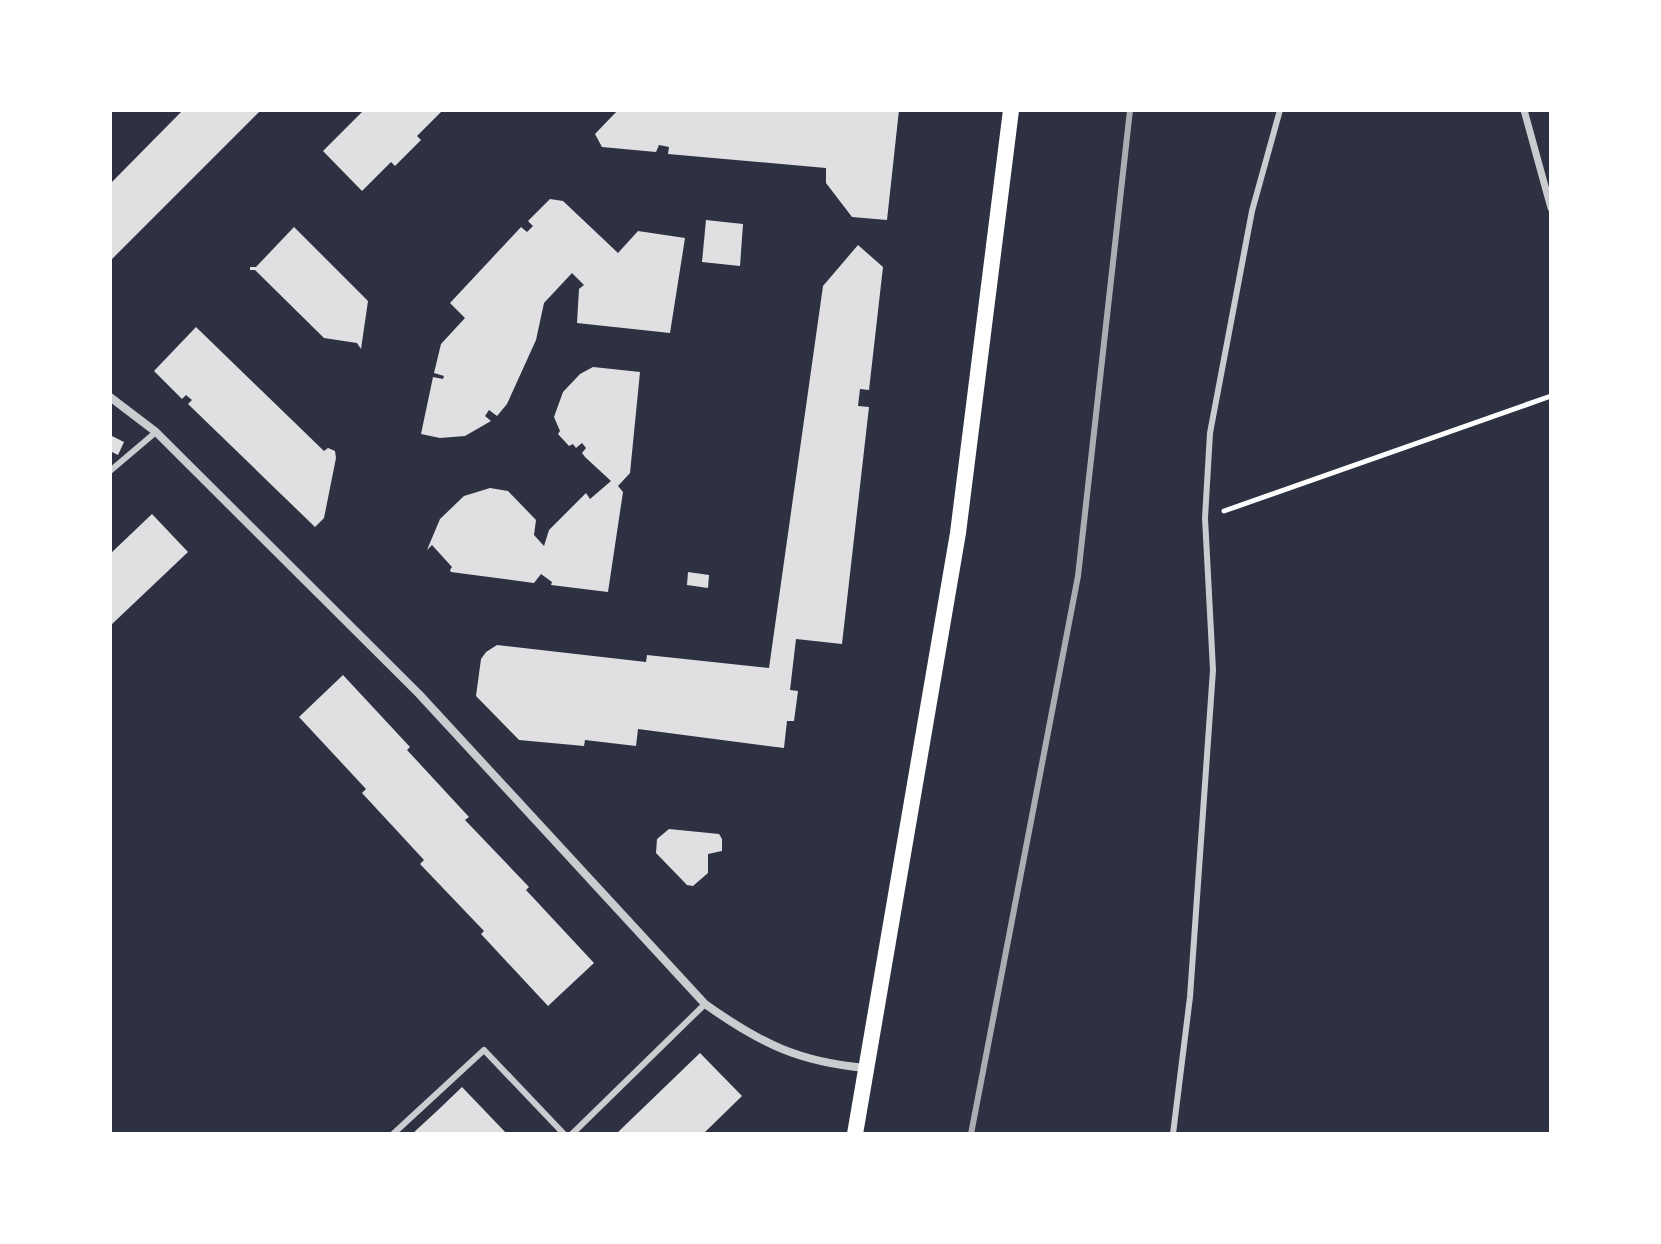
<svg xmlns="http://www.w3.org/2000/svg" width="1661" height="1244" font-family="Rubik,sans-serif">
	<rect width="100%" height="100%" fill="#2d3142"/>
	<g fill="#e0e0e3">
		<path d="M183,110H261L110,261V184Z"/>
		<path d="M364,110H443L417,136L421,140L395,166L391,162L362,191L323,151Z"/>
		<path d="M618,110H832L851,112V110H899L887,220L852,217L826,183V168L668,154L669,147L659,145L656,152L602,147L595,134Z"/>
		<path d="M550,199L563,201L618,253L638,231L685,238L670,333L577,323L579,289L584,285L572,273L544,303L536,340L507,404L497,416L489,410L485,416L491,421L465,436L440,438L421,434L433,377L443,379L444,376L434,373L441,344L465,318L450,303L521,227L527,232L533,226L528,221Z"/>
		<path d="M706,220L743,224L740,266L702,262Z"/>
		<path d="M294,227L368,301L361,349L357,343L324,338L255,270H250V267H256Z"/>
		<path d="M858,245L883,267L869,390L860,389L858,406L869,407L842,644L796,639L790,690L798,691L794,721H787L784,748L638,729L636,746L585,740L584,746L519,740L476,696L481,659L486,652L497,645L646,662L647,655L769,668L823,286Z"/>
		<path d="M196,327L324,451L328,448L335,451L336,458L324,518L315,527L188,404L192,400L186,395L182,399L154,371Z"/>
		<path d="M593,367L640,372L630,473L618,486L623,492L608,592L551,585L552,582L541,574L534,583L451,572L450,570L452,567L432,545L427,550L440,519L464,496L490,488L508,491L536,520L534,535L544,546L549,530L586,493L590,499L611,481L585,457L582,453L586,448L582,443L576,448L573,444L569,446L558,434L560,431L554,417L563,392L580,374Z"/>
		<path d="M110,435L124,442L118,455L110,451Z"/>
		<path d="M152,514L188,552L110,626V554Z"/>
		<path d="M688,572L709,575L708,588L687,585Z"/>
		<path d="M343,675L410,747L407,750L469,817L465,820L529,887L526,890L594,963L548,1006L481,934L484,931L420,864L424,860L362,793L366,789L299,717Z"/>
		<path d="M669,829L719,834L722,839V851L708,854V873L693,886L687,885L656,853L657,839Z"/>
		<path d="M700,1053L742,1096L703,1134H616Z"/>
		<path d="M462,1087L507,1134H412L438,1110Z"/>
	</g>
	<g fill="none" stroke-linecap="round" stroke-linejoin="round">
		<path stroke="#fff" stroke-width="5" d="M1224,511L1551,396"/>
		<g stroke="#caccd0" stroke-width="6">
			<path d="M110,471L156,432"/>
			<path d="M393,1134L484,1050L564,1134"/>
			<path d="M572,1134L705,1004"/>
			<path d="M1173,1134L1190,997L1213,670L1205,518L1210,433L1252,211L1280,110"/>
		</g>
		<path stroke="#caccd0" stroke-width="7" d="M1524,110L1551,208"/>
		<path stroke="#caccd0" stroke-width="8" d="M110,397L156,432L419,694L705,1004C760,1043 798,1062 866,1068"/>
		<path stroke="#fff" stroke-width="16" d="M855,1134L958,533L1011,110"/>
		<path stroke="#abadb3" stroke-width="6" d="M971,1134L1078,576L1130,110"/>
	</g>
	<rect width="1661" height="1244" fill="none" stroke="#ffffff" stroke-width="224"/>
</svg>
